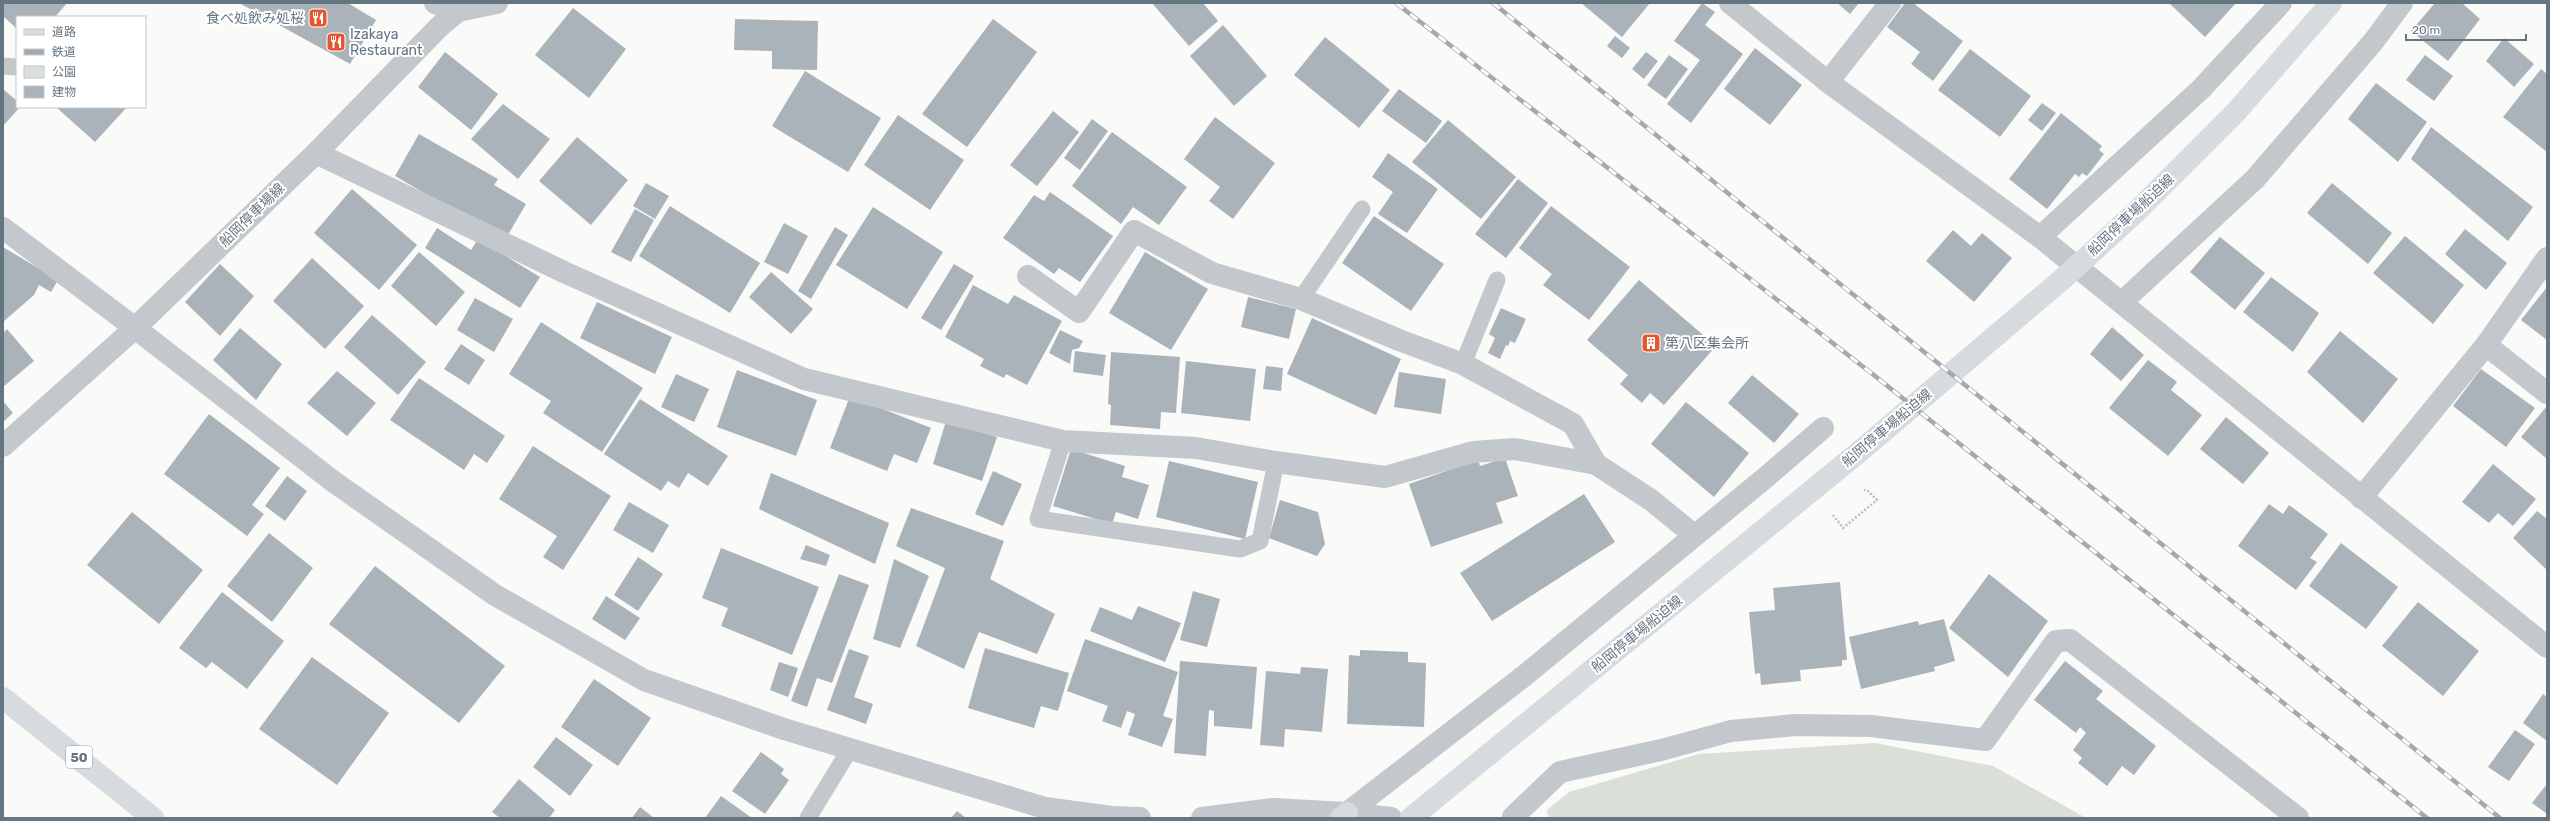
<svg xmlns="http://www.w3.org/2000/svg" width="2550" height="821" font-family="Rubik,'Noto Sans JP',sans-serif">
	<rect width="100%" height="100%" fill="#fafaf8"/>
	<path fill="#dadfd7" d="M1875,743L1993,766L2086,818H1550L1546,811L1569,792L1699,754Z"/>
	<g fill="#aab3b9">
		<path d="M3,3H67L55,17H17V29L3,16Z"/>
		<path d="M239,3H348L376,20L350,64Z"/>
		<path d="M1152,3H1203L1218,21L1189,46Z"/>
		<path d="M1581,3H1650L1622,37Z"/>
		<path d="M1702,3L1715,12L1705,25L1743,54L1691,123L1667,104L1700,60L1674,41Z"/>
		<path d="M1837,3H1859L1850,14Z"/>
		<path d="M1905,3H1913L1963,41L1933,81L1911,64L1920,52L1887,27Z"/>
		<path d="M2169,3H2236L2205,37Z"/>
		<path d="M2435,3H2462L2480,19L2448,61L2411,31Z"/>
		<path d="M573,8L626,49L589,98L535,55Z"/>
		<path d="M735,19L818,21L817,70L772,69V51L734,50Z"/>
		<path d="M993,19L1037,52L967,147L922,114Z"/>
		<path d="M1223,25L1267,76L1234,106L1190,56Z"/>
		<path d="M1615,36L1630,48L1622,58L1607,46Z"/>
		<path d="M1325,37L1390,90L1359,128L1294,75Z"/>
		<path d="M2504,38L2534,64L2514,87L2486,61Z"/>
		<path d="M1755,48L1802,85L1770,125L1724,89Z"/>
		<path d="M1970,49L2031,96L2000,137L1938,90Z"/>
		<path d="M445,52L498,94L471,130L418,87Z"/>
		<path d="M1646,52L1658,61L1644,79L1632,69Z"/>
		<path d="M1669,55L1688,69L1666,99L1647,85Z"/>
		<path d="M2425,55L2453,76L2434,101L2406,80Z"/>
		<path d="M2541,69L2547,74V152L2503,117Z"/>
		<path d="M805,71L881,118L848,172L772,126Z"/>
		<path d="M2376,83L2427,122L2398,162L2348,119Z"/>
		<path d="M3,89L17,101V107H20L3,126Z"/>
		<path d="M1399,89L1442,121L1426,143L1382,111Z"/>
		<path d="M2042,103L2056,113L2042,131L2028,120Z"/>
		<path d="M503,104L550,139L518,179L471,139Z"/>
		<path d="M56,107H127L95,142Z"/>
		<path d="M1053,111L1079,132L1037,186L1010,165Z"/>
		<path d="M2061,113L2102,146L2099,150L2104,154L2087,176L2082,173L2079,177L2075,174L2047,209L2009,179Z"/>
		<path d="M898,115L964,160L930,210L864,165Z"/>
		<path d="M1215,117L1275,163L1233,219L1209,201L1220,187L1184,159Z"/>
		<path d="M1092,119L1108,131L1080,170L1064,158Z"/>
		<path d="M1448,120L1516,177L1481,219L1412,162Z"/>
		<path d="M2431,127L2533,207L2508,241L2411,159Z"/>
		<path d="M1112,132L1187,187L1159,225L1133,207L1121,224L1072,186Z"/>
		<path d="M419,134L498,179L494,185L526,204L505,240L395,176Z"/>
		<path d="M577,137L628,180L591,225L539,181Z"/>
		<path d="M1388,153L1438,189L1407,233L1378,214L1393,192L1372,177Z"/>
		<path d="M1518,179L1548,203L1506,258L1475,234Z"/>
		<path d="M646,183L669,196L655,219L633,206Z"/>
		<path d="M2332,183L2392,233L2368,264L2307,213Z"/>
		<path d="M352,189L417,245L379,290L314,233Z"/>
		<path d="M1050,192L1113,236L1080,282L1059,268L1054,274L1003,238L1034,195L1044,201Z"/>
		<path d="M670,206L760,263L730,313L639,256Z"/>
		<path d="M1551,206L1630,267L1589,320L1543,285L1552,274L1519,248Z"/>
		<path d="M873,207L943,252L907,309L836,265Z"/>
		<path d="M635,209L654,220L631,262L611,252Z"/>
		<path d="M1374,216L1444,264L1411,311L1342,263Z"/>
		<path d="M784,223L808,236L788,274L764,262Z"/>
		<path d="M835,227L848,235L811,299L798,291Z"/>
		<path d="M437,228L471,250L478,239L540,277L520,308L425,248Z"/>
		<path d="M2465,229L2507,263L2486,290L2445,254Z"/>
		<path d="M1953,230L1971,246L1982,233L2012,258L1974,302L1926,261Z"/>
		<path d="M2405,236L2464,285L2433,324L2373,273Z"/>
		<path d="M2220,237L2265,273L2235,310L2190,272Z"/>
		<path d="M3,247L58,280L51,292L39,285L34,295L3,322Z"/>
		<path d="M419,252L465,292L436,326L391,286Z"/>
		<path d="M1145,252L1208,289L1171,350L1109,313Z"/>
		<path d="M312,258L364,306L325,349L273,301Z"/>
		<path d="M220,264L254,296L220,336L185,302Z"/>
		<path d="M954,264L974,276L941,330L921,318Z"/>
		<path d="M771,272L813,309L791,334L749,297Z"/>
		<path d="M2271,277L2319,313L2293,352L2243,312Z"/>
		<path d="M1639,280L1716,346L1664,405L1650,393L1642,403L1620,384L1628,375L1587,340Z"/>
		<path d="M973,285L1008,304L1014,295L1062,321L1027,385L1006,374L1004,378L980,366L984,359L945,337Z"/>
		<path d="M2547,287V340L2521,320Z"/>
		<path d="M1248,297L1296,309L1289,339L1241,327Z"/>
		<path d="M475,298L513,319L494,352L457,330Z"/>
		<path d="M597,302L672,337L655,374L580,338Z"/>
		<path d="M1501,308L1526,319L1515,343L1510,341L1508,346L1506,345L1500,359L1488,353L1495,338L1489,334Z"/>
		<path d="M372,315L426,362L398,395L344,347Z"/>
		<path d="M1312,318L1401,359L1376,415L1287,374Z"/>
		<path d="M541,322L643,388L602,452L543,413L551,401L509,374Z"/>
		<path d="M2112,327L2144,355L2121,381L2090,354Z"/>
		<path d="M240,328L282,364L256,400L213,360Z"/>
		<path d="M7,329L34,361L3,387V333Z"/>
		<path d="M1060,330L1083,341L1079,348L1072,350L1070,364L1049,353Z"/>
		<path d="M2340,331L2398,379L2363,423L2307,372Z"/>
		<path d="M461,344L485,360L469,385L444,369Z"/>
		<path d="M1075,351L1106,355L1103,376L1073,372Z"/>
		<path d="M1111,352L1180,357L1176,413L1161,412L1160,429L1110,425L1111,405L1108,404Z"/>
		<path d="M2148,360L2177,382L2171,390L2202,415L2168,456L2109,408Z"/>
		<path d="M1186,361L1256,369L1250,421L1181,413Z"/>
		<path d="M1266,366L1283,368L1281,391L1263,389Z"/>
		<path d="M2481,369L2535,408L2506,447L2453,406Z"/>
		<path d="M737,370L817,400L796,456L717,427Z"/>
		<path d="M337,371L376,403L347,436L307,403Z"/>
		<path d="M1399,372L1446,379L1441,414L1394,407Z"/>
		<path d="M676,374L709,389L694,422L661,407Z"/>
		<path d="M1752,375L1799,414L1774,443L1728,403Z"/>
		<path d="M419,378L505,436L487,463L474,454L464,470L390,420Z"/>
		<path d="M850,396L931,428L917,463L894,454L887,471L830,448Z"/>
		<path d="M640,399L728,456L708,486L688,473L679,488L668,481L661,491L604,454Z"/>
		<path d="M3,401L13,413L3,422Z"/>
		<path d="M1686,402L1749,453L1714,497L1651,444Z"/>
		<path d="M2547,406V459L2521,437Z"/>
		<path d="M209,414L280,468L252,505L264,514L247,536L164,474Z"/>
		<path d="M2226,417L2269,453L2243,484L2200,449Z"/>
		<path d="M946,421L997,437L982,481L933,464Z"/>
		<path d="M533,446L611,496L563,570L543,557L557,536L499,499Z"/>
		<path d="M1071,449L1125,466L1122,477L1149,485L1138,519L1116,512L1112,524L1053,506Z"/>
		<path d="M1505,458L1518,496L1496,503L1503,523L1431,547L1409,484L1478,460L1480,466Z"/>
		<path d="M1169,461L1258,482L1245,539L1156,517Z"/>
		<path d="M2493,464L2536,499L2513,526L2498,513L2489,523L2462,502Z"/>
		<path d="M993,471L1022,484L1003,526L975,514Z"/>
		<path d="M771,473L889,523L875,564L759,509Z"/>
		<path d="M287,476L307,491L285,521L265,506Z"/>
		<path d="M1584,494L1615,542L1492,621L1460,573Z"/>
		<path d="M1280,500L1318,512L1325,544L1317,556L1269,538Z"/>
		<path d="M629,502L669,525L653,553L613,530Z"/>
		<path d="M2269,504L2283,514L2289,505L2328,534L2310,558L2317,562L2296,590L2238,546Z"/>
		<path d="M911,508L1004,541L990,579L1055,614L1037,654L979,632L964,669L916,646L945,568L896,546Z"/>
		<path d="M2537,511L2547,519V570L2513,538Z"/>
		<path d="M132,512L203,570L159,624L87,565Z"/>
		<path d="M269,533L313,568L272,622L227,586Z"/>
		<path d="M2341,543L2398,587L2366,629L2309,586Z"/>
		<path d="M806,545L830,555L826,566L800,559Z"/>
		<path d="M721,548L819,587L792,655L721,626L728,608L702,598Z"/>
		<path d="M638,557L663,574L638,611L614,595Z"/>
		<path d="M894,559L929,576L900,648L873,639Z"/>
		<path d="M375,566L505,666L459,723L329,624Z"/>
		<path d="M839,574L869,585L832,683L817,678L807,707L791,701Z"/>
		<path d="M1989,574L2048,621L2008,677L1949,628Z"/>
		<path d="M1840,582L1847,660H1842V666L1800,670L1801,681L1761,685L1760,673L1755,674L1749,612L1775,610L1773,588Z"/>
		<path d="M1193,591L1220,599L1207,647L1180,640Z"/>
		<path d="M222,592L284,641L247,689L212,662L206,668L179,648Z"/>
		<path d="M606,596L640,618L625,640L592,619Z"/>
		<path d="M2418,602L2479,651L2443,696L2382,646Z"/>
		<path d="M1138,606L1181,623L1165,662L1090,631L1100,607L1132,620Z"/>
		<path d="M1944,619L1955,661L1934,667L1935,671L1861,689L1849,637L1918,621L1919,625Z"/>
		<path d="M1085,639L1178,672L1163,716L1173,719L1162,747L1128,735L1135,714L1127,711L1121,728L1102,721L1108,706L1067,691Z"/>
		<path d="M985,648L1069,673L1058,711L1041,706L1034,728L968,708Z"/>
		<path d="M849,649L869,656L854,697L873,704L866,724L827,710Z"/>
		<path d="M1360,650L1408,652V662L1426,663L1424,727L1347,724L1349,655L1360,656Z"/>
		<path d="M312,657L389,713L337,785L259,729Z"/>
		<path d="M1180,661L1257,667L1252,729L1214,726V711L1209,710L1206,756L1174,753Z"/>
		<path d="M2065,661L2103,691L2096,699L2156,746L2134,775L2122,766L2107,786L2078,763L2082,758L2073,750L2086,733L2080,727L2076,733L2034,700Z"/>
		<path d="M779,662L798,668L788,697L770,690Z"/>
		<path d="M1301,667L1328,669L1322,732L1285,729L1284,747L1260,745L1266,671L1300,674Z"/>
		<path d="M594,679L651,718L618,766L561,727Z"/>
		<path d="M2543,694L2547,697V741L2523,723Z"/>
		<path d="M2515,730L2535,744L2509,781L2488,767Z"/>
		<path d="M556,737L593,765L570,796L533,767Z"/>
		<path d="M761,752L784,769L781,774L789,780L765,814L732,791Z"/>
		<path d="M519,779L555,810L549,818H500L492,812Z"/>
		<path d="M2547,784V814L2532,803Z"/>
		<path d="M721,796L752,818H705Z"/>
		<path d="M640,807L654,818H632Z"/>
		<path d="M957,811L966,818H951Z"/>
	</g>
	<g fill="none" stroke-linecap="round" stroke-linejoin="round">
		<path stroke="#bbbfc2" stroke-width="2.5" stroke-dasharray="2 2" stroke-linecap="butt" d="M1833,515L1843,528L1877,500L1868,491L1864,490"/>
		<g stroke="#c3c8cc" stroke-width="17">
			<path d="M3,66L16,67"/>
			<path d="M1301,299L1362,209"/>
			<path d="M1463,364L1497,280"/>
			<path d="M1063,441L1038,519L1240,549L1260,541L1276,462"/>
			<path d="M808,818L850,749"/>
		</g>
		<g stroke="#c3c8cc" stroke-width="22">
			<path d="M435,3L458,11"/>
			<path d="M1730,3L1828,82L2040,237L2547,647"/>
			<path d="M1828,82L1890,3"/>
			<path d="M316,153L566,273L804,379L1063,441L1196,448L1276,462L1385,477L1473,452L1515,449L1596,464L1651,500L1694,535"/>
			<path d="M2040,237L2201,89L2281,3"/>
			<path d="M1028,276L1079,312L1134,231L1212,273L1301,299L1399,340L1463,364L1573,424L1596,464"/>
			<path d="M2122,302L2255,179L2373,42L2402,3"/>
			<path d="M135,328L334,482L495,595L644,680L784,729L1045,808L1112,817L1140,818"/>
			<path d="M2486,345L2547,393"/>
			<path d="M2361,498L2486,345L2547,258"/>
			<path d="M1347,813L1524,676L1765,478L1823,428"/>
			<path d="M1513,817L1560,772L1661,750L1731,731L1796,725L1871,726L1985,740L2056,641L2070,640L2298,818"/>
			<path d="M1202,818L1273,809L1347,813L1391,818"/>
		</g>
		<g stroke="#c3c8cc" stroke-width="22">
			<path d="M3,228L135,328"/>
			<path d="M3,446L135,328L316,153L439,27L458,11L497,3"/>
		</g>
		<g stroke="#d6dbdf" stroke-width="22">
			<path d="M1341,818L1347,813"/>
			<path d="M1411,818L1859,452L2066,276L2135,213L2236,112L2331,3"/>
		</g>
		<path stroke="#d6dbdf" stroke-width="22" d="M3,698L153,818"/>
		<defs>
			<g id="rail">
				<path d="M1396,3L1875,376L2427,818"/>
				<path d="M1493,3L2500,818"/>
			</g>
		</defs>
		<use href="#rail" stroke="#a2aab0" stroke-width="4.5"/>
		<use href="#rail" stroke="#fff" stroke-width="3" stroke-dasharray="9" stroke-linecap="butt"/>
	</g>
	<defs>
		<symbol id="restaurant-square" viewBox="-11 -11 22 22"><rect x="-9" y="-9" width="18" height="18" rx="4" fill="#e4572e" stroke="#fff"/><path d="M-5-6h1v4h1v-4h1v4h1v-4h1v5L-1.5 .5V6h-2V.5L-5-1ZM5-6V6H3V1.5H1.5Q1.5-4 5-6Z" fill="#fff"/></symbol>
		<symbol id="building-square" viewBox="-11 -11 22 22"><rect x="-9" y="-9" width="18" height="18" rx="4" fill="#e4572e" stroke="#fff"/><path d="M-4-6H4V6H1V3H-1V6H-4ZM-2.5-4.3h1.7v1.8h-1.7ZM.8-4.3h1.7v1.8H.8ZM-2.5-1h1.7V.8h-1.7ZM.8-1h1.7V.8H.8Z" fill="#fff"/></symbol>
	</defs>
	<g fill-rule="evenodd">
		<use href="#restaurant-square" x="307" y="7" width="22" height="22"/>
		<use href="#restaurant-square" x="325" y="31" width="22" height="22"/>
		<use href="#building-square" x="1640" y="332" width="22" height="22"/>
	</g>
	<g text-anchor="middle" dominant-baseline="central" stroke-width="4" stroke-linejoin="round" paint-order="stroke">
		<rect fill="#fff" stroke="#939fa8" stroke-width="1" x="66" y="746" width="26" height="22" rx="3"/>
		<g font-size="13" font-weight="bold" fill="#657683">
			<text x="79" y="757">50</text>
		</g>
		<g font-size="14" fill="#657683" stroke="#fff" text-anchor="start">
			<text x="304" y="18" text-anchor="end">食べ処飲み処桜</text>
			<text x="350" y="34">Izakaya<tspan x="350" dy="16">Restaurant</tspan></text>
			<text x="1665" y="343">第八区集会所</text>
		</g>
		<g font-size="14" fill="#657683" stroke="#fff">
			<text transform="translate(252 215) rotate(-44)">船岡停車場線</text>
			<text transform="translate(2131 215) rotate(-43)">船岡停車場船迫線</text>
			<text transform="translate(1887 428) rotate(-40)">船岡停車場船迫線</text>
			<text transform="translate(1637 634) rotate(-39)">船岡停車場船迫線</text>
		</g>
	</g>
	<rect width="2550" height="821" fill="none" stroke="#657683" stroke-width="8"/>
	<rect x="16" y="16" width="130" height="92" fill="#ffffff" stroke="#c1c8cd"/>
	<rect x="24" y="29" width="20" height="6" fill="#d6dbdf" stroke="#c1c8cd"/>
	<text x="52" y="36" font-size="12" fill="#657683">道路</text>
	<rect x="24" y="49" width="20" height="6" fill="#a2aab0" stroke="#c1c8cd"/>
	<text x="52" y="56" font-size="12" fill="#657683">鉄道</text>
	<rect x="24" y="66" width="20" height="12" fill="#dadfd7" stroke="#c1c8cd"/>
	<text x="52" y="76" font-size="12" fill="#657683">公園</text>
	<rect x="24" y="86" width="20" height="12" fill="#aab3b9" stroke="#c1c8cd"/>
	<text x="52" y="96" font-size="12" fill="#657683">建物</text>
	<path d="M2406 34v6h120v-6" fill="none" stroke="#657683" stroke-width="2"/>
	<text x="2412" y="34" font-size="12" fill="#657683" stroke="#ffffff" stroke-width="3" paint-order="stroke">20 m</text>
</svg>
